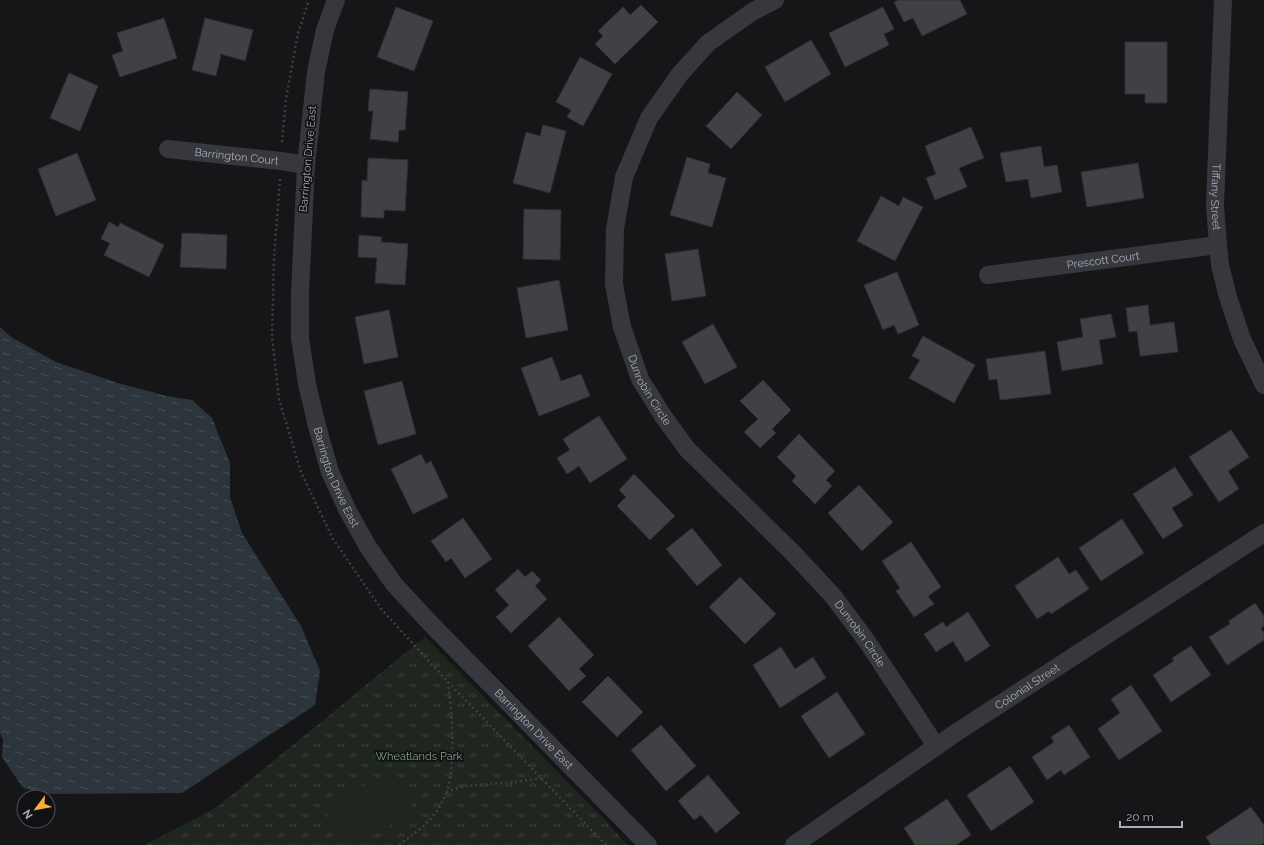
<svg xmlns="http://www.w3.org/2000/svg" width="1264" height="845" font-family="Raleway,sans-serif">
	<defs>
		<pattern id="grass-tufts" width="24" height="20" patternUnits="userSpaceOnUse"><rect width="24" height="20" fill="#1e261f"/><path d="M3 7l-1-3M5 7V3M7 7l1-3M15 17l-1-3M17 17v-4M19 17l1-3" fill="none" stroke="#3c433d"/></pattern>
		<pattern id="water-ripples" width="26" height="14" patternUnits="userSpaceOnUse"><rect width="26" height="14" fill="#2c353c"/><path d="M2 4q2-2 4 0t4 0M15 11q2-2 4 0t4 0" fill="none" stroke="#485056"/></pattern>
	</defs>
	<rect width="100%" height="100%" fill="#161618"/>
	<path fill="url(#grass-tufts)" d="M425,637L605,820L627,845H145L217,807Z"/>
	<path fill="#1e261f" d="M390,770L415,810L359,845H346L325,810Z"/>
	<path fill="url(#water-ripples)" d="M0,327L11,337L56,362L118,383L167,396L192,400L212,418L230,463V497L242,533L301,626L320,671L315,705L182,793L46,794L23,788L2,757L3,740L0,733Z"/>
	<g fill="#404145" stroke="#303034">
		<path d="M898,0H960L967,14L922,36L913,18L904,22L894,2Z"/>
		<path d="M641,5L658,22L615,64L595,44L603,36L598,31L623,7L630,15Z"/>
		<path d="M396,7L433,21L414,71L377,57Z"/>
		<path d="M883,7L894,29L884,34L889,45L845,67L829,33Z"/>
		<path d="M164,18L177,58L120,77L112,55L123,51L117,33Z"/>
		<path d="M205,18L253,30L245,61L221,54L216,76L192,70Z"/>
		<path d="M811,40L831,74L785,102L765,67Z"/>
		<path d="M1125,42H1167V103H1145V94H1125Z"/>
		<path d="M580,57L612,74L583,126L567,117L571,110L556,102Z"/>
		<path d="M69,73L98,86L80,131L50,118Z"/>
		<path d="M370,89L408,92L405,130H399L398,142L370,139L373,111H368Z"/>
		<path d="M737,92L762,115L731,149L706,126Z"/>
		<path d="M543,125L566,131L550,193L513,183L526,132L540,136Z"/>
		<path d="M971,127L984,158L959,168L967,187L935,200L926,178L936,174L925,146Z"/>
		<path d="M1041,146L1044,167L1057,165L1062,192L1031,198L1028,179L1006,182L1000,153Z"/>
		<path d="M77,153L96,200L56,216L38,169Z"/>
		<path d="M687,157L710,164L708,173L726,178L712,227L670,215Z"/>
		<path d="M368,158L408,160L405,211L384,210V218L361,217L362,180L367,181Z"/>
		<path d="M1138,163L1144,198L1087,207L1081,172Z"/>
		<path d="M881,196L899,206L903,197L923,207L895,261L857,241Z"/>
		<path d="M524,209L561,210L560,260L523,259Z"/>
		<path d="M109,222L118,227L120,223L164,245L149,277L104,255L110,243L101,239Z"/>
		<path d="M182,233L227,235L226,269L180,267Z"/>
		<path d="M359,235L382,237L381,242L408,244L405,285L375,283L377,258L358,257Z"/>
		<path d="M698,249L706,296L672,301L665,254Z"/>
		<path d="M897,272L919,325L898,334L894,325L883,330L864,285Z"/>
		<path d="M559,280L568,330L526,338L517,288Z"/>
		<path d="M1148,305L1150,325L1174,322L1178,352L1140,356L1137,331L1129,332L1126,308Z"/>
		<path d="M389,310L398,357L364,364L355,317Z"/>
		<path d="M1111,314L1116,337L1099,340L1103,364L1062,371L1057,342L1083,337L1080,319Z"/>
		<path d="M713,324L737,367L705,384L682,342Z"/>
		<path d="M923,336L975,365L954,403L909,378L920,360L912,356Z"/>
		<path d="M1045,351L1051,394L1000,400L997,379L989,380L986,359Z"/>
		<path d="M552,357L561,381L581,374L590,396L539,416L521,368Z"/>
		<path d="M763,380L791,410L772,429L776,433L760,448L744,432L758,419L740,401Z"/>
		<path d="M402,381L416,434L378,445L364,391Z"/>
		<path d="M599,416L627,459L590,483L579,466L567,474L557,458L570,450L563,439Z"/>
		<path d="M1231,430L1249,457L1228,471L1239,489L1219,502L1189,457Z"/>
		<path d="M799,434L835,471L826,480L832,486L815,504L792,481L796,476L777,457Z"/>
		<path d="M421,454L426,464L431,461L448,497L413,514L391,469Z"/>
		<path d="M1175,467L1193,495L1172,508L1183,526L1163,539L1133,494Z"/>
		<path d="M634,474L675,516L650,540L617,506L626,497L619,490Z"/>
		<path d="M859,485L893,522L862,551L828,513Z"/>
		<path d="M463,518L492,559L465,578L451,558L446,562L431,541Z"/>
		<path d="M1122,519L1144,553L1101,581L1079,548Z"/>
		<path d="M692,528L722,565L697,586L666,549Z"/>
		<path d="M911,542L941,587L928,596L934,604L914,617L896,591L900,588L882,561Z"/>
		<path d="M1058,557L1069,574L1076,570L1089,589L1051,614L1049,611L1037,619L1015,586Z"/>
		<path d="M518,569L525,577L532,571L541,580L535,586L547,599L511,633L496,617L509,605L495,590Z"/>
		<path d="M740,577L776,614L745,644L709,607Z"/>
		<path d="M1255,603L1264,616V626L1261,628L1264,633V640L1227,665L1209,637L1230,624L1229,621Z"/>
		<path d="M968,612L990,646L966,662L953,641L936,652L924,634L943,622L946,627Z"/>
		<path d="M559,617L594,655L579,669L586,676L569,691L528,646Z"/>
		<path d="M1191,646L1211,675L1171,702L1153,675L1174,661L1172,658Z"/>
		<path d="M781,647L795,669L813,657L826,678L780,708L753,665Z"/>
		<path d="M608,676L643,712L617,737L582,702Z"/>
		<path d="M1131,685L1162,731L1119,760L1098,729L1120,713L1111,699Z"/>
		<path d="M837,692L865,734L829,758L801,716Z"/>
		<path d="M661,725L696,766L666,791L631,750Z"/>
		<path d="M1069,725L1090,757L1064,775L1061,770L1047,780L1032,757L1054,742L1051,737Z"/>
		<path d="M1010,766L1034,802L991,831L967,795Z"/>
		<path d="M708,775L740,813L716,833L701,815L694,820L678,801Z"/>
		<path d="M947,799L971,835L956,845H915L904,828Z"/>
		<path d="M1251,807L1264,825V843L1261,845H1211L1206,837Z"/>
	</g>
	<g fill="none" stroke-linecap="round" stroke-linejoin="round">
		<g stroke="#3d3f44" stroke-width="2.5" stroke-dasharray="2 3" stroke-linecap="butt">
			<path d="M282,142L286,99L298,33L309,0"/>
			<path d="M280,179L274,257L272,337L279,399L301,472L333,539L382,610L448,682L606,845"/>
			<path d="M448,682C452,717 456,759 447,792L464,786L516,782L542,778"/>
			<path d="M399,845L424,826L438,810L447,792"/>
		</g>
		<g stroke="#37383d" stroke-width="18">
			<path id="s1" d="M336,0L325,30L316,72L306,165L300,293V338L307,384L317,426L330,472L348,511L368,547L394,584L429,622L648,845"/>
			<path id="s2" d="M775,0L752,12L708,43L680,74L649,118L624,177L615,229L614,284L622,327L640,379L663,416L687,449L793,553L833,596L866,640L936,746"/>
			<path id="s3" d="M1223,0L1215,205L1218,245L1220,265L1228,297L1242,339L1264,385"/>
			<path id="s4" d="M168,149L281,161L306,165"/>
			<path id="s5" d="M988,275L1218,245"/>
			<path id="s6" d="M794,845L957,732L1264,533"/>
		</g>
	</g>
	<g text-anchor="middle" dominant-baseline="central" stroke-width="3.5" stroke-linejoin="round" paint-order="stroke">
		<g font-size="11" fill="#a8adb8" stroke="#111113">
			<text stroke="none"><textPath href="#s4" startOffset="69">Barrington Court</textPath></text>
			<text transform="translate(308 159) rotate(-85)">Barrington Drive East</text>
			<text stroke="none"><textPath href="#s3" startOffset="197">Tiffany Street</textPath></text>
			<text stroke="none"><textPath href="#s5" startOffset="116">Prescott Court</textPath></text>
			<text stroke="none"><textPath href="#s2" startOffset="460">Dunrobin Circle</textPath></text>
			<text stroke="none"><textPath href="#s1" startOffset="486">Barrington Drive East</textPath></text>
			<text stroke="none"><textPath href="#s2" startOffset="784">Dunrobin Circle</textPath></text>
			<text stroke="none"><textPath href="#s6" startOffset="282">Colonial Street</textPath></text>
			<text stroke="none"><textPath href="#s1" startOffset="810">Barrington Drive East</textPath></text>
		</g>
		<g font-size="11" fill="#7fa381" stroke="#111113">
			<text x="419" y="756">Wheatlands Park</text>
		</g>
	</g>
	<g transform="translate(36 809) rotate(238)"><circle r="19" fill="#111113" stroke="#4d4f55"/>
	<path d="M0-3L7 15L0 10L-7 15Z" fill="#f2b134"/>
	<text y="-6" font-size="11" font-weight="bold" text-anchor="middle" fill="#a8adb8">N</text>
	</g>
	<path d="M1120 821v6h62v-6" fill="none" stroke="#a8adb8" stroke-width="2"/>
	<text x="1126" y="821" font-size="12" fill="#a8adb8" stroke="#111113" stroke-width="3" paint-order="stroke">20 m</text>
</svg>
